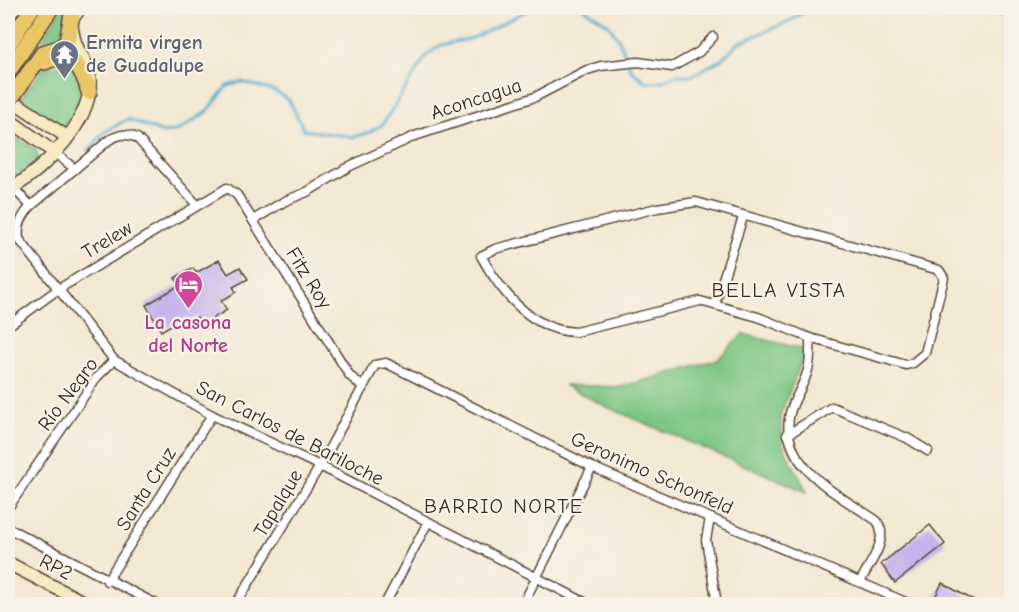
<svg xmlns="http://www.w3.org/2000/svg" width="1019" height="612" font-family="'Comic Neue',sans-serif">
	<rect width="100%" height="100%" fill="#f7f3e8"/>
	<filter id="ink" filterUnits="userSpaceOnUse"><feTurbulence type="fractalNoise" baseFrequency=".0167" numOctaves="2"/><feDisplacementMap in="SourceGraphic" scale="12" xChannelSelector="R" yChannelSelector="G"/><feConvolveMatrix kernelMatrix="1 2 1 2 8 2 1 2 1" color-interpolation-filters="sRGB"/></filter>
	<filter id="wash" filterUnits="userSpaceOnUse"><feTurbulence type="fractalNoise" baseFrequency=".008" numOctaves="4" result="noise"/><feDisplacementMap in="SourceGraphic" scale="24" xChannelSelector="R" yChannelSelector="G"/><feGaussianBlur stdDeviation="1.35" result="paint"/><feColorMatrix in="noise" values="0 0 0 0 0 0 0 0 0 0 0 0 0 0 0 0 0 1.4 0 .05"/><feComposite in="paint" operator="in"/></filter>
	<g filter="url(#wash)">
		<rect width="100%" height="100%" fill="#f3e8d2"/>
		<g fill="#7cc684" stroke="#5c7851" stroke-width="1.5">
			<path d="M61,8H66L62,37L31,59Z"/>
			<path d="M71,63L84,88L79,105L62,127L19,100L45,67Z"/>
			<path d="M8,130L37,151L38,160L24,173L8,183Z"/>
			<path d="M743,334L806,350L780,416L784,447L807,492L607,407L564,385L621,387L718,359Z"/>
		</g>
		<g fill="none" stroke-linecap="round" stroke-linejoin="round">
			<g stroke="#4fabcd" stroke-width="3">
				<path d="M583,8L608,24L618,38L632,71L646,82L662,81L677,75L691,76L722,59L738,43L790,21L810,8"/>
				<path d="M908,8H932"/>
				<path d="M971,8L1012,16"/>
				<path d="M88,151L105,132L128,119L163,133L179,130L207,112L227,86L242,82L274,91L289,100L304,130L353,137L368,133L382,125L427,55L441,45L473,38L532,8"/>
				<path d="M8,216L15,211"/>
			</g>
		</g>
		<g id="blocks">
			<g fill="#c5b4ec">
				<path d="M219,260L228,274L240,267L248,279L233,287L236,292L221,301L227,310L202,325L197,317L186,324L183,318L161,331L146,305L180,285L175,278L193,268L196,273Z"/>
				<path d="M930,525L945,544L895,583L881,564Z"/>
				<path d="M942,583L980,604H932Z"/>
			</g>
		</g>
	</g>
	<g filter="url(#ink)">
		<use href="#blocks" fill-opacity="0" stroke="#574639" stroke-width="1.5"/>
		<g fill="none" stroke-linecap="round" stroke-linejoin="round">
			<defs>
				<g id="street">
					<path d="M55,153L75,169"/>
					<path d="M13,188L31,206"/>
					<path d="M696,202L939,270L944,278L925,353L913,363L906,365L810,338L758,317L700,301L576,332C532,331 501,292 481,256L495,249L657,208Z"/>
					<path d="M197,205L137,138C125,133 120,134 109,140L31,206C22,216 17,225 19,239L114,360L212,415L320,466L588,604"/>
					<path d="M253,220L285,201L307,192L350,166L415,136L535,97L587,70L601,66L638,62L672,67L699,52L713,37"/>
					<path d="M715,304L743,217"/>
					<path d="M8,326L57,290L227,188L237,195L350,376L363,387"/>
					<path d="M810,338C810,348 811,360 808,370C804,385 794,398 790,413C777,466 841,496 877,521C890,539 869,564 860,582"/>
					<path d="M787,435L832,407L907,438L928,451"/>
					<path d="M8,508L97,377L114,360"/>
					<path d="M710,518L706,540L717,604"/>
					<path d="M8,528L156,604"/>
					<path d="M107,581L212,415"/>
					<path d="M236,604L320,466L375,365L386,363L592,467L910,604"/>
					<path d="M385,604L428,522"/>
					<path d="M523,604L592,467"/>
				</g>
				<g id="secondary">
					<path d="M13,101L67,137"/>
					<path d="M8,119L55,153"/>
					<path d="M8,191C43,170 97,119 89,74C88,64 82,57 78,49C73,40 72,31 71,21L80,8"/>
					<path d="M8,563L87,604"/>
				</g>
				<g id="highway">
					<path d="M8,45L32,8"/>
					<path d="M45,62C72,49 83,69 89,92"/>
					<path d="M8,72L51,8"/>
					<path d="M16,91L43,53L59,48L67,42L73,8"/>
				</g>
			</defs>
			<use href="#street" stroke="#574639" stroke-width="11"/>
			<use href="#secondary" stroke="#574639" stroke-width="15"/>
			<use href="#highway" stroke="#574639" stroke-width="18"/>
			<use href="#street" stroke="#fff" stroke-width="8"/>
			<use href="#secondary" stroke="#f6e9c3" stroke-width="12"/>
			<use href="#highway" stroke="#e9c769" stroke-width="15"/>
			<defs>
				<path id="highway-bridge" d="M8,101L16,91"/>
			</defs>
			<use href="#highway-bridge" stroke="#574639" stroke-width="18" stroke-linecap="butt"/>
			<use href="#highway-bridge" stroke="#e9c769" stroke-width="15"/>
		</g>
	</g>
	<defs>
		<symbol id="temple-pin" viewBox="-11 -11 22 30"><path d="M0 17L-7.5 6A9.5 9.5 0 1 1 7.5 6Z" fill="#6b7280" stroke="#f7f3e8"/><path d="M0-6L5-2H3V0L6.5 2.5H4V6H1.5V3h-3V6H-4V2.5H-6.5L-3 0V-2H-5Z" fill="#fff"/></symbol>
		<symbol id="hotel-pin" viewBox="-11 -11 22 30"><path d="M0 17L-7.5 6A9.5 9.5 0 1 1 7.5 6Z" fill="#d1479c" stroke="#f7f3e8"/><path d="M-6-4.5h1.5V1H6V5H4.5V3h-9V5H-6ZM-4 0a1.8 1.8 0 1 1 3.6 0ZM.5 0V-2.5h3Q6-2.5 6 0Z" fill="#fff"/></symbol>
	</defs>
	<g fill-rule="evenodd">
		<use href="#temple-pin" x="48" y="38" width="33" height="45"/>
		<use href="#hotel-pin" x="172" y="268" width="33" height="45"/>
	</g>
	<g text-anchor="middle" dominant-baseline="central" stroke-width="4.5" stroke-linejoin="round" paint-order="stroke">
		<g font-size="20" font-weight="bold" fill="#5b616d" stroke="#f7f3e8" text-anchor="start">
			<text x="86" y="42">Ermita virgen<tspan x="86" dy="23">de Guadalupe</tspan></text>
		</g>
		<g font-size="20" fill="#3b2a1e" stroke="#f7f3e8">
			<text transform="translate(476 99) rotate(-18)">Aconcagua</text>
			<text transform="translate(107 240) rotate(-31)">Trelew</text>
			<text transform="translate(309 278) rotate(58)">Fitz Roy</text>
			<text transform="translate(68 394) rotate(-53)">Río Negro</text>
			<text transform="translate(290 433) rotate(27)">San Carlos de Bariloche</text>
			<text transform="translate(652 473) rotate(24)">Geronimo Schonfeld</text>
			<text transform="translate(146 489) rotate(-58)">Santa Cruz</text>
			<text transform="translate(278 503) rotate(-59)">Tapalque</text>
			<text transform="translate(56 567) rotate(27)">RP2</text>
		</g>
		<g font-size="20" font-weight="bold" fill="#b23c85" stroke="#f7f3e8">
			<text x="188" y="322">La casona<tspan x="188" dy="23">del Norte</tspan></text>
		</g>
		<g font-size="21" letter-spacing="1.5" fill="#3b2a1e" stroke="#f7f3e8">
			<text x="779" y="290">BELLA VISTA</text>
			<text x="504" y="506">BARRIO NORTE</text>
		</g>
	</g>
	<rect width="1019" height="612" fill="none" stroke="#f7f3e8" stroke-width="30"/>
</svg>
